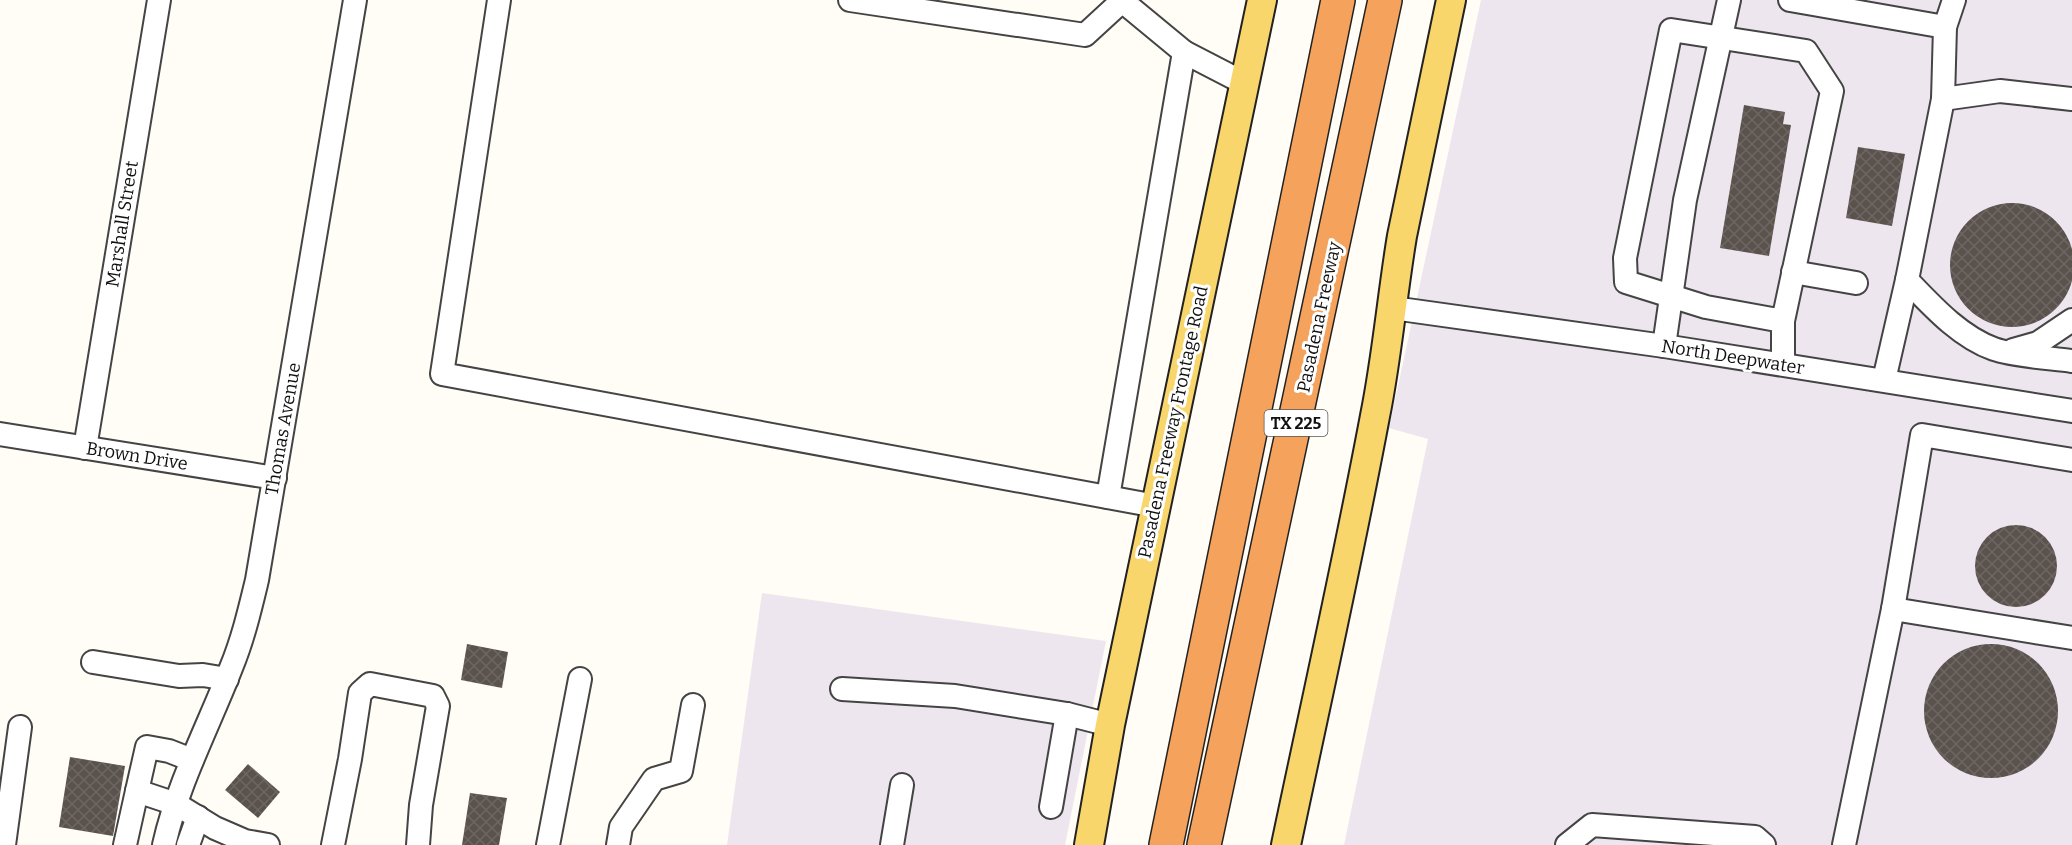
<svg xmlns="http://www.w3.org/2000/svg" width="2072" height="845" font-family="Bitter,serif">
	<defs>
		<pattern id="building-cross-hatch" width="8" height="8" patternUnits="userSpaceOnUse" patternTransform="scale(1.5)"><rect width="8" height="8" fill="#5a524d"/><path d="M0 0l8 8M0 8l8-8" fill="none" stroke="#6d6662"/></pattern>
	</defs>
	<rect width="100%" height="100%" fill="#fffdf5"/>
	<g fill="#eee6ef">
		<path d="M1481,0H2072V845H1344L1428,439L1389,428Z"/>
		<path d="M762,593L1106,641L1065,845H727Z"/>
	</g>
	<g fill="url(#building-cross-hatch)">
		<path d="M1744,105L1785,112L1783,124L1791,125L1769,256L1720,248Z"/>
		<path d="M1858,147L1905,154L1892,226L1846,218Z"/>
		<circle cx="2012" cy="265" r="62"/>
		<circle cx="2016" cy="566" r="41"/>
		<circle cx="1991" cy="711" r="67"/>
		<path d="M467,644L508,652L502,688L461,680Z"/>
		<path d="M70,757L125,766L113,836L59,827Z"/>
		<path d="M248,764L280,792L258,818L225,790Z"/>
		<path d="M470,793L507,798L499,845H462Z"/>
	</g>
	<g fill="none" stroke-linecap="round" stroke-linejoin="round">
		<defs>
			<g id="minor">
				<path d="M499,0L442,374L1156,506"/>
				<path d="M850,0L1085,35L1122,1"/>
				<path d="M1121,0L1184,52L1244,83"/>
				<path d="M1790,0L1945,27"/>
				<path d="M1954,0L1945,27L1943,99L1907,280C1932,306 1960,337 1994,349C2014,356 2050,358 2072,361"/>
				<path d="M1943,99L2000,91L2072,99"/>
				<path d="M1793,272L1856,283"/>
				<path d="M1393,308L1664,346L2072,411"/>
				<path d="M1783,321L1706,307L1626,282L1625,258L1671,30L1806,51L1832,91L1783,321V364"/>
				<path d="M1664,346L1685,200L1729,0"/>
				<path d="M2013,350L2038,343L2072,320"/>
				<path d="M1884,380L1907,280"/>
				<path d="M0,434L275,478"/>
				<path d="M85,448L159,0"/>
				<path d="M1108,497L1184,52"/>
				<path d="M1893,609L2072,638"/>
				<path d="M93,662L179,676L203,675L227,679"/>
				<path d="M842,689L955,696L1067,714L1110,725"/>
				<path d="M192,760L169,751L147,747L137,791L176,804L215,828L245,841L268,845"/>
				<path d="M1051,807L1067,714"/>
				<path d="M4,845L20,727"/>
				<path d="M125,845L137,791"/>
				<path d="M164,845C178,783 208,727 231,668C243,639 250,609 257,580L355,0"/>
				<path d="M188,845L198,817"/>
				<path d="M333,845L350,759L360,693L370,684L433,696L438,706L421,805L418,845"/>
				<path d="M548,845L580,679"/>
				<path d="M618,845L621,827L654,779L681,771L693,705"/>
				<path d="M892,845L902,785"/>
				<path d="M1567,845L1592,825L1755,837L1764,845"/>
				<path d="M1844,845L1893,609L1922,435L2072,460"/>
			</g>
			<g id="major">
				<path d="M1089,845L1110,725L1262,0"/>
				<path d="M1286,845C1316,702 1348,560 1375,416C1387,357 1392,296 1402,236L1451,0"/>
			</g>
			<g id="highway">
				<path d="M1166,845L1338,0"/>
				<path d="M1204,845L1385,0"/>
			</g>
		</defs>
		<use href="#minor" stroke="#444" stroke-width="26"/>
		<use href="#major" stroke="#222" stroke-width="32"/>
		<use href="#highway" stroke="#222" stroke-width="36"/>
		<use href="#minor" stroke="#fff" stroke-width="22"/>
		<use href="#major" stroke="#f9d66b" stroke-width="28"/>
		<use href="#highway" stroke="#f5a25d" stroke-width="33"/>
	</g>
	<g text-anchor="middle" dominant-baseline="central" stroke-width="6" stroke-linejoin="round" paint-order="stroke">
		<rect fill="#fff" stroke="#585858" stroke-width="1.5" x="1264.5" y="410" width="63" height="26" rx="4.5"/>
		<g font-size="16" font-weight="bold" fill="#111">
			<text x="1296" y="423">TX 225</text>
		</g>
		<g font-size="18" fill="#111" stroke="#fff">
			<text transform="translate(122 224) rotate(-81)">Marshall Street</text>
			<text transform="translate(1319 317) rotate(-78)">Pasadena Freeway</text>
			<text transform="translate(1733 357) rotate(9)">North Deepwater</text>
			<text transform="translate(1173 422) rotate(-78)">Pasadena Freeway Frontage Road</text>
			<text transform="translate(283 429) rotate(-80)">Thomas Avenue</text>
			<text transform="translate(137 456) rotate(9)">Brown Drive</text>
		</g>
	</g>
</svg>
